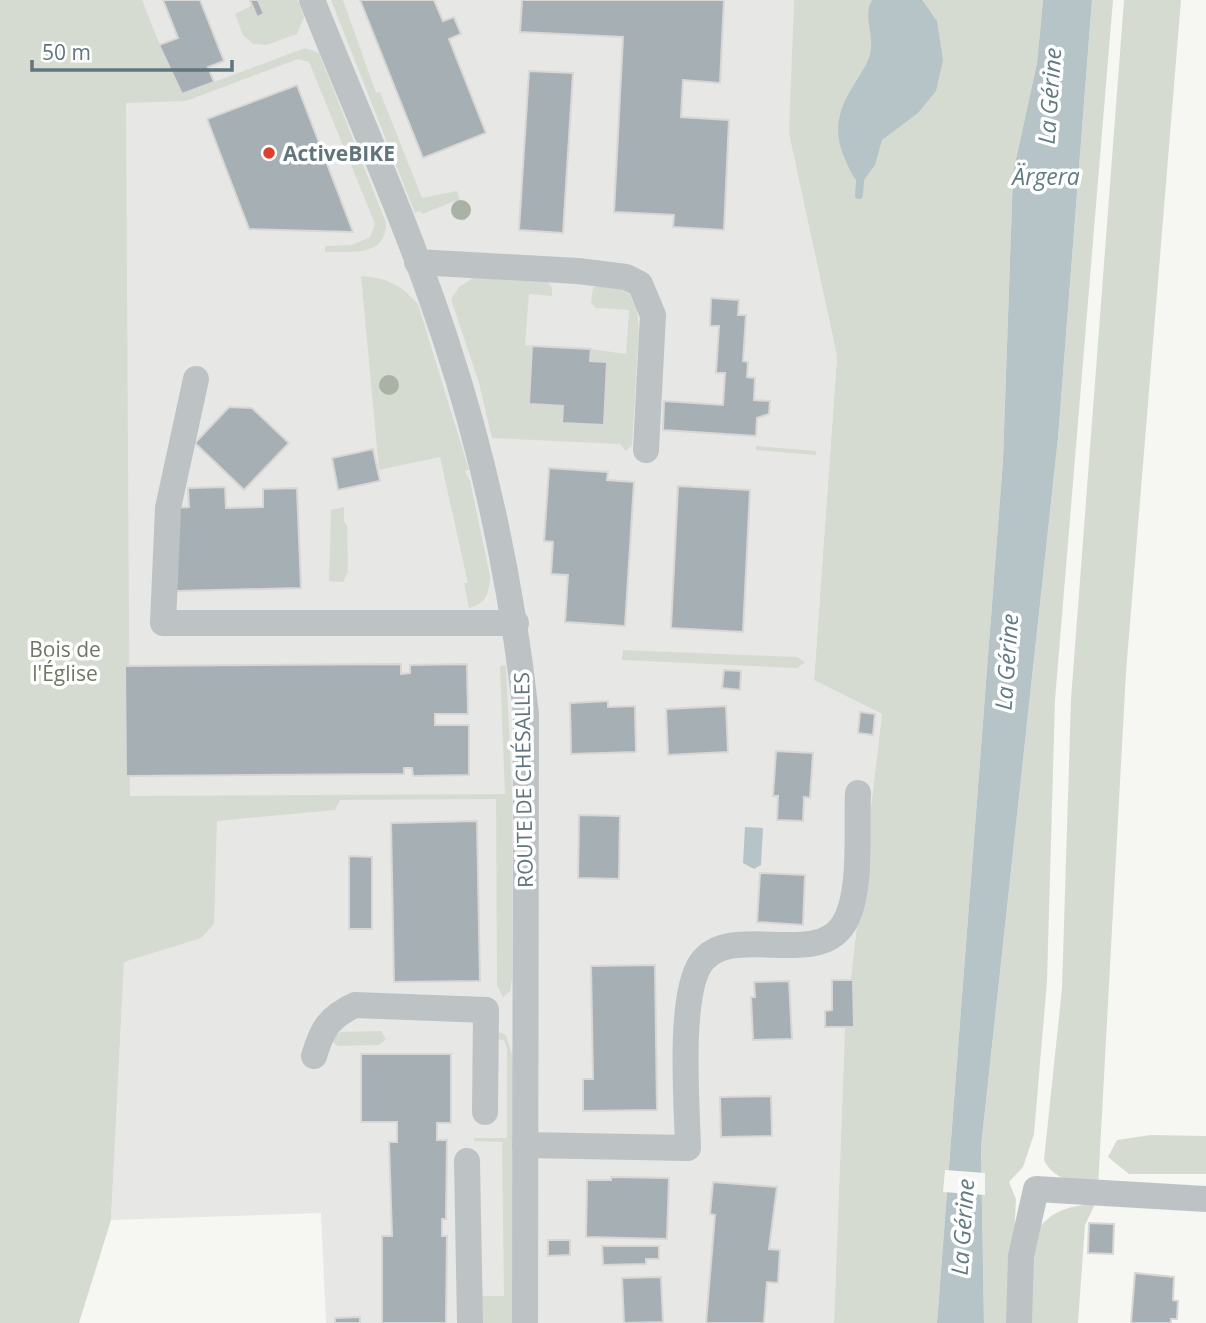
<svg xmlns="http://www.w3.org/2000/svg" width="1206" height="1323" font-family="'Open Sans',sans-serif">
	<rect width="100%" height="100%" fill="#f6f6f3"/>
	<path fill="#e7e7e6" d="M86,0H794L790,133L837,356L814,679L882,714L845,1027L834,1323H326L321,1213L111,1220L124,962Z"/>
	<g fill="#d6dbd2">
		<path d="M0,0H142L167,63L214,82L305,48L319,53L386,223C386,258 351,251 325,252V246L352,245L370,237L375,224L309,62L298,59L186,101L126,103L130,796L505,794L500,666L506,665L512,794V979L510,991L503,997L497,985L496,799L340,800L335,810L217,821L214,924L201,938L124,962L111,1220L79,1323H0Z"/>
		<path d="M249,0H298L304,17L297,34L266,45L253,44L243,35L235,14L251,6Z"/>
		<path d="M331,0H343L376,93L380,92L422,198L457,191L466,220L462,221L455,201L422,214L420,211L415,213Z"/>
		<path d="M794,0H1043L1037,63L1013,173L1003,460L937,1323H834L845,1027L882,714L814,680L837,356L789,133Z"/>
		<path d="M1092,0H1113L1055,700L1047,981L1034,1134L1023,1167L1009,1182L1016,1199L1010,1323H984L981,1147L1058,438Z"/>
		<path d="M1124,0H1181L1126,672L1098,1187C1078,1184 1053,1180 1044,1160L1062,988L1071,699Z"/>
		<path d="M361,276C387,278 400,284 418,304L469,470L465,471L470,481L490,576C489,593 487,603 469,608L464,583H468L440,457L379,470Z"/>
		<path d="M473,278L548,282L552,288V296L529,294L525,345L532,346L563,406L562,423L604,425L607,362L590,361L591,349L626,354L629,310L596,308L591,303L593,287L615,286L629,294L637,310L639,330L632,445L626,451L620,444L492,438L479,383L451,299L459,287Z"/>
		<path d="M756,446L816,451V455L756,450Z"/>
		<path d="M344,507V521L347,526L348,572L343,582L329,581L331,510Z"/>
		<path d="M623,650L797,657L805,662L797,668L622,660Z"/>
		<path d="M381,1031L386,1039L379,1045L338,1046L329,1039L341,1032Z"/>
		<path d="M496,1031L506,1035L513,1058L514,1323H478V1296H504L502,1142L474,1141V1138H507V1049L504,1040L496,1039Z"/>
		<path d="M1151,1135L1206,1136V1174H1129L1108,1157L1117,1140Z"/>
		<path d="M1095,1204L1085,1225L1078,1323H1024C1031,1261 1017,1208 1095,1204Z"/>
	</g>
	<g fill="#b6c4c7">
		<path d="M872,0H922L937,21L943,60L936,91L918,113L882,140L875,165L864,180L855,179C834,142 831,120 855,83C861,73 871,59 871,48C873,31 863,16 872,0Z"/>
		<path d="M1043,0H1092L1058,438L981,1147L984,1323H937L1003,460L1013,173L1037,63Z"/>
		<path d="M745,827L763,828L761,865L754,869L743,863Z"/>
	</g>
	<path fill="#f6f6f3" d="M945,1170L985,1173V1195L943,1192Z"/>
	<g fill="none" stroke-linecap="round" stroke-linejoin="round">
		<path stroke="#b6c4c7" stroke-width="8" d="M859,195L861,170"/>
	</g>
	<g fill="#a6b0b4" stroke="#d8d7d5" stroke-width="2">
		<path d="M163,0H200L224,61L208,67L214,82L182,94L159,45L178,38Z"/>
		<path d="M250,0H258L264,14L257,17Z"/>
		<path d="M360,0H434L443,21L454,17L461,34L449,39L486,133L423,158Z"/>
		<path d="M522,0H724L720,83L683,80L681,117L729,120L724,230L673,227L674,215L614,212L623,37L520,32Z"/>
		<path d="M529,71L573,73L563,233L519,230Z"/>
		<path d="M297,85L353,232L249,229L207,119Z"/>
		<path d="M711,298L739,300L738,315H746L743,361L748,362L747,377L755,378L754,400L770,401L769,414L757,418L756,436L663,430L664,401L723,405L725,373H716L719,326H710Z"/>
		<path d="M532,346L591,349L590,361L607,362L604,425L562,423L563,406L529,404Z"/>
		<path d="M229,407L252,408L289,443L244,490L195,443Z"/>
		<path d="M373,449L380,481L338,490L332,458Z"/>
		<path d="M549,468L608,472L607,480L634,482L625,626L565,622L568,575L551,574L553,542L544,541Z"/>
		<path d="M678,486L750,490L743,632L671,628Z"/>
		<path d="M225,487L226,508L263,507V489L297,488L301,588L176,591L174,508L189,507L188,488Z"/>
		<path d="M401,664V674L410,673V665L467,664L468,714H435V725H469V775L413,776L412,768H404V774L126,776L125,666Z"/>
		<path d="M724,670L741,671L740,690L722,688Z"/>
		<path d="M608,701V707L635,706L636,752L571,754L570,703Z"/>
		<path d="M726,706L728,752L668,755L666,709Z"/>
		<path d="M860,712L875,714L873,735L858,733Z"/>
		<path d="M776,751L813,753L810,798L804,797L803,821L777,820L778,796H773Z"/>
		<path d="M579,815L620,816L619,879L578,878Z"/>
		<path d="M477,821L480,981L394,982L391,823Z"/>
		<path d="M349,856L372,857V929H349Z"/>
		<path d="M760,873L805,875L803,925L757,922Z"/>
		<path d="M655,965L657,1110L583,1111V1079H593L591,966Z"/>
		<path d="M832,980H853L854,1027H825V1011L832,1010Z"/>
		<path d="M789,981L792,1039L753,1040L751,997H755L754,982Z"/>
		<path d="M361,1054H451V1123H437V1140H447L446,1219H442V1236H447L446,1323H382V1236H392L389,1142H397V1122H361Z"/>
		<path d="M771,1096L772,1136L721,1137L720,1097Z"/>
		<path d="M611,1177L669,1178L667,1239L586,1237L587,1180H611Z"/>
		<path d="M713,1182L777,1187L769,1249L780,1250L778,1283L767,1282L764,1323H706L715,1215L710,1214Z"/>
		<path d="M1089,1223L1114,1224L1113,1254L1088,1253Z"/>
		<path d="M548,1240H570V1255L548,1256Z"/>
		<path d="M602,1246H659V1259H646V1264L603,1265Z"/>
		<path d="M1135,1273L1174,1277L1173,1300L1178,1301L1177,1319H1171V1323H1131Z"/>
		<path d="M661,1277L663,1322L624,1323L622,1278Z"/>
		<path d="M360,1317V1323H335V1318Z"/>
	</g>
	<g fill="none" stroke-linecap="round" stroke-linejoin="round">
		<g stroke="#bdc3c5" stroke-width="26">
			<path d="M312,0C357,113 408,225 446,341C486,462 512,587 526,714L525,1323"/>
			<path d="M417,262L578,271L626,277L640,284L653,315L646,450"/>
			<path d="M196,379L168,508L163,623H516"/>
			<path d="M314,1056C322,1029 329,1017 355,1005L486,1010L485,1112"/>
			<path d="M525,1145L688,1148C687,1105 679,1006 698,968C723,918 814,970 843,925C863,895 856,828 858,793"/>
			<path d="M467,1161L470,1323"/>
			<path d="M1019,1323L1021,1256L1036,1189L1206,1199"/>
		</g>
	</g>
	<g fill="#aab2a5">
		<circle cx="461" cy="210" r="10"/>
		<circle cx="389" cy="385" r="10"/>
	</g>
	<circle fill="#dd402c" stroke="#fff" stroke-width="2.5" cx="269" cy="153" r="7"/>
	<g text-anchor="middle" dominant-baseline="central" stroke-width="7" stroke-linejoin="round" paint-order="stroke">
		<g font-size="21" font-weight="bold" fill="#62757d" stroke="#fff" text-anchor="start">
			<text x="283" y="153">ActiveBIKE</text>
		</g>
		<g font-size="21" fill="#6c7a65" stroke="#fff">
			<text x="65" y="649">Bois de<tspan x="65" dy="24">l'Église</tspan></text>
		</g>
		<g font-size="21" fill="#62757d" stroke="#fff">
			<text transform="translate(523 780) rotate(-91)">ROUTE DE CHÉSALLES</text>
		</g>
		<g font-size="23" font-style="italic" fill="#627b7f" stroke="#fff">
			<text transform="translate(1049 96) rotate(-86)">La Gérine</text>
			<text x="1046" y="176">Ärgera</text>
			<text transform="translate(1006 662) rotate(-86)">La Gérine</text>
			<text transform="translate(962 1227) rotate(-86)">La Gérine</text>
		</g>
	</g>
	<path d="M32 60v10h200v-10" fill="none" stroke="#62757d" stroke-width="3.5"/>
	<text x="42" y="60" font-size="21" fill="#62757d" stroke="#ffffff" stroke-width="5" paint-order="stroke">50 m</text>
</svg>
